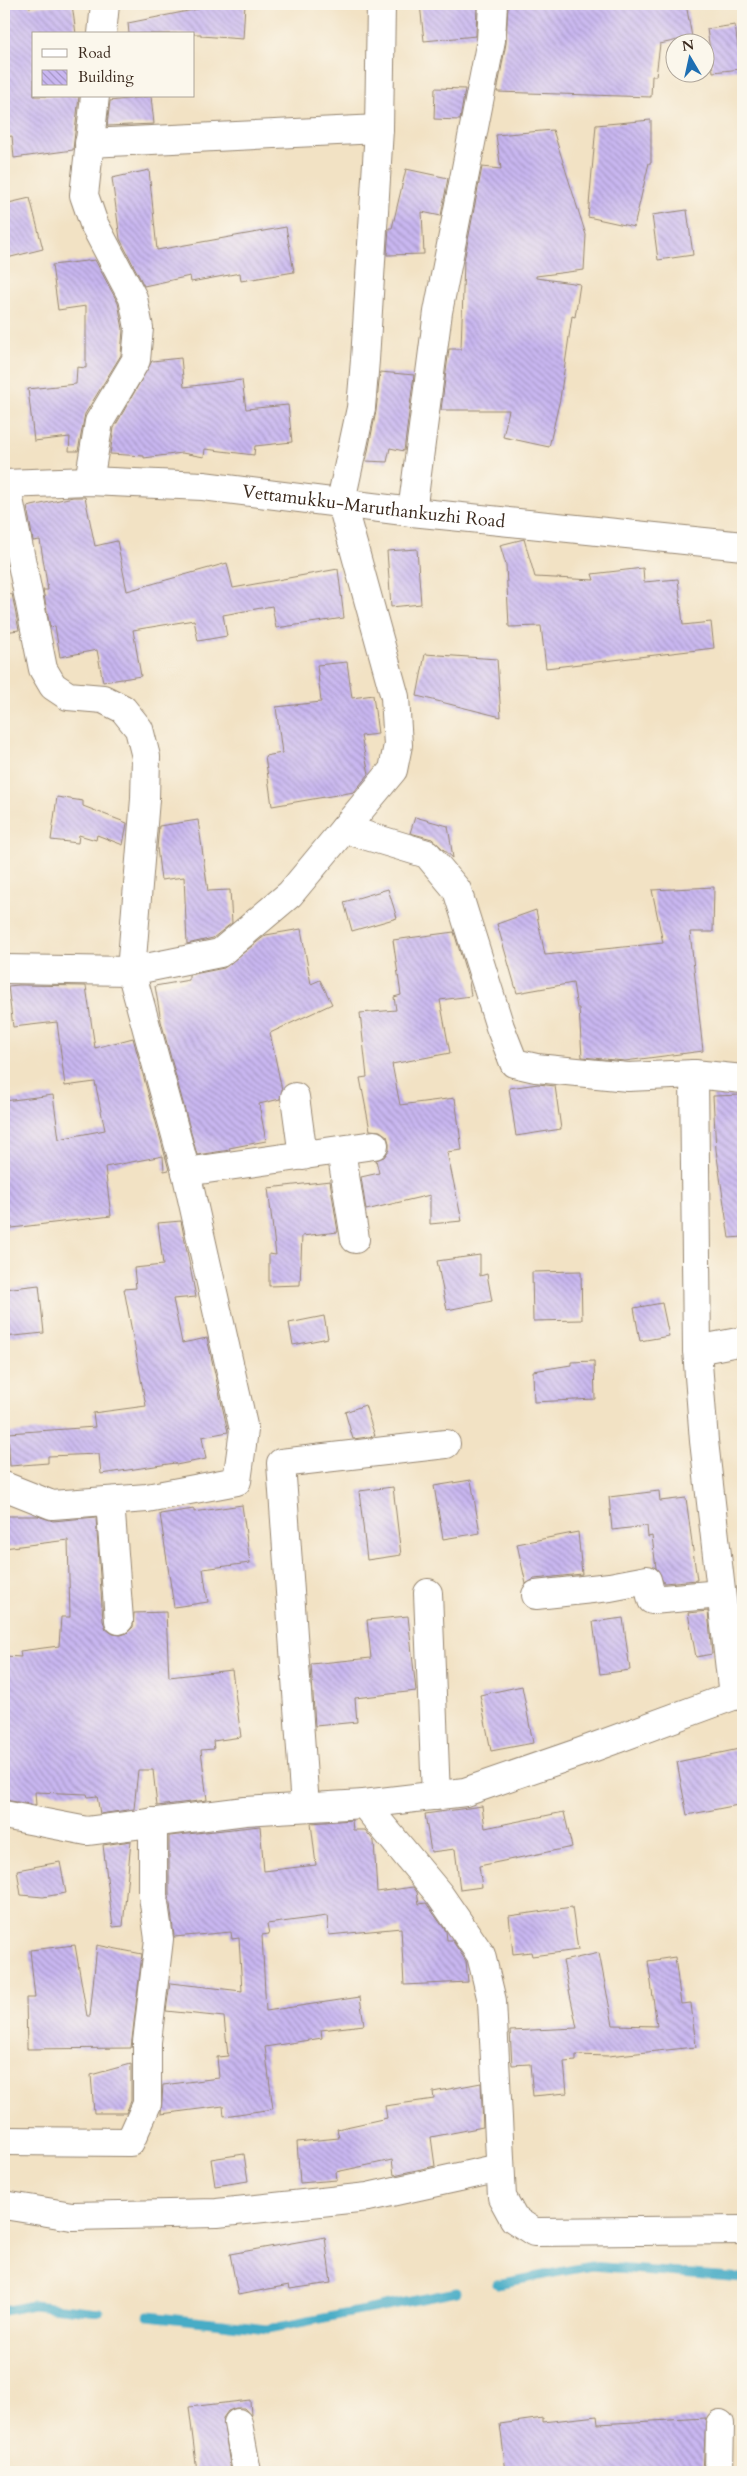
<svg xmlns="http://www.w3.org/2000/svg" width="747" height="2476" font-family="Cardo,serif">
	<defs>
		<pattern id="building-back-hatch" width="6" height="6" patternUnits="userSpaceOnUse" patternTransform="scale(1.25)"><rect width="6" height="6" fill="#c9b7f1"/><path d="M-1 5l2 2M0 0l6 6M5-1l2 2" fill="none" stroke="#a495c3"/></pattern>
	</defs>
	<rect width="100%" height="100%" fill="#fbf7ec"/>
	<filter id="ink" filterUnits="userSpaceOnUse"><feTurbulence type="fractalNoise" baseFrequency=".02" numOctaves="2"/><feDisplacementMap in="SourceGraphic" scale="10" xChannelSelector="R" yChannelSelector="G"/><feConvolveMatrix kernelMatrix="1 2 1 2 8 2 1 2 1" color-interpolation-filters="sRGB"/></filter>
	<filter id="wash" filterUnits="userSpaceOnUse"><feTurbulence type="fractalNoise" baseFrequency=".0096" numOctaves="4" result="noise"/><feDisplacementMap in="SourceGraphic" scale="20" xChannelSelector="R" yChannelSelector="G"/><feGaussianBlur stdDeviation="1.12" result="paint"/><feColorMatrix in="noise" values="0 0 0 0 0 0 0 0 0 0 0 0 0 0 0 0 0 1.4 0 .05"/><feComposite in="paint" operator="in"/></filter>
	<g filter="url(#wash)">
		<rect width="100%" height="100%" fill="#f2e2c4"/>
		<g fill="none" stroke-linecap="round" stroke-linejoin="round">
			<g stroke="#46acc6" stroke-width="9">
				<path d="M497,2284L591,2266L743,2278"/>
				<path d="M4,2311L33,2305L99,2312"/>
				<path d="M148,2316L268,2329L457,2292"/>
			</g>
		</g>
		<g id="blocks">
			<g fill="url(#building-back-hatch)">
				<path d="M25,4H29V7L72,4L76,34H34V96H79L73,150L14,158L12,136L4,137V7Z"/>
				<path d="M198,4H245L243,39L201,36V34H129L128,23L198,9Z"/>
				<path d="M420,4H477L476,36L424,41Z"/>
				<path d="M508,4H686L692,37L660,44L656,76H652L651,97L497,92L506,43Z"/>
				<path d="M735,25L741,69L713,72L707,29Z"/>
				<path d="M435,88L465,89L460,120L434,119Z"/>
				<path d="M151,96L154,124L107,126L110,101Z"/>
				<path d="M651,120V163H649L634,227L588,217L596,125Z"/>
				<path d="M553,130L586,235L584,270L536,276V278L580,284L575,317L572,316L560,399L549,447L503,437L509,410H441L449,349H461L464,261L482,167L501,169L496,135Z"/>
				<path d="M406,169L448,178L441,216L422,212L424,254L387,255L389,228H392Z"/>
				<path d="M149,170L157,250L286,227L294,272L241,281L240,273L191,282L190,276L144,286L120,239L112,178Z"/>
				<path d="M30,198L43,249L7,258L4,243V204Z"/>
				<path d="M687,210L693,255L658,260L652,215Z"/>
				<path d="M95,260L118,303L123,329L121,355L85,414L78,451H69L70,437L34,441L28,389L76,384L77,367L86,368V306L58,310L52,265Z"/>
				<path d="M181,358L184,387L242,380L246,409L288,405L292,442L255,446L254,455L205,449L204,457L182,453L144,458V456L110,454L114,428L152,361Z"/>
				<path d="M380,372L414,375L404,451L390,448L387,462L366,461L376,411Z"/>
				<path d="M73,497H85L95,546L117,541L127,591L227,563L233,588L338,569L344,618L276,628L272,606L223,615L227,636L198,641L194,620L133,630L141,676L103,682L97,650L60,657L55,626L50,627L43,590H48L40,540L33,541L27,507Z"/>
				<path d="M524,539L535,577L594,580L592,574L643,568L644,582L678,579L683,625L711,622L714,648L546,668L541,626L509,627L506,565L500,545Z"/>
				<path d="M417,549L421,604L391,607L387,551Z"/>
				<path d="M12,594L19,630L4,632V595Z"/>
				<path d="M425,654L497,659L501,717L417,696Z"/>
				<path d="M347,662L352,698L373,695L378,734L361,736L369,774L354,792L272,806L265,756L282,753L276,707L321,702L317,665Z"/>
				<path d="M57,797L83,801V806L127,823L123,845L97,835L96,840L79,835L78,843L51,840Z"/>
				<path d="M415,817L448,826L453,858L432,839L410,833Z"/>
				<path d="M198,820L208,891L230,890L232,923L213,938L187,944L184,877L161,880L157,848L159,826Z"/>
				<path d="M714,887L713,932H690L703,1051L625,1061L582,1057L579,1008H577L573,983L517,993L497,924L536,910L545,955L663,943L652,890Z"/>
				<path d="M388,889L397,918L352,931L344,902Z"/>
				<path d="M301,929L311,984L320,980L332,1004L270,1033L282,1090L280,1099L259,1104L266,1141L229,1148L230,1150L197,1155L161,1021L155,986L189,980V975L224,968L266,935Z"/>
				<path d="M454,932L469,982L471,996L440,1000L450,1053L392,1064L400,1105L455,1098L462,1150L447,1152L462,1221L430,1224V1195L366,1210L361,1177L379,1173L376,1160L384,1157L389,1150V1143L387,1136L380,1131L370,1130L360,1078L367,1077L360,1013L396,1010L394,997L401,995L393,940Z"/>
				<path d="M19,985L86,986L95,1048L133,1038L169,1170L164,1171L163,1156L105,1167L111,1216L4,1229V1101L53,1095L59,1139L105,1130L95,1082L65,1086L57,1022L13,1027L8,986Z"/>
				<path d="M538,1084L555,1086L561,1129L516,1136L509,1088Z"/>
				<path d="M743,1095V1237L729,1238L716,1150L713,1096Z"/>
				<path d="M330,1181L338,1232L302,1236L300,1285L269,1286V1254L276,1255L268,1188Z"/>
				<path d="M181,1221L196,1297L173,1299L182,1343L207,1338L228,1432L202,1437L206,1459L176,1465L175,1463L101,1474L99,1454L48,1456V1463L10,1466L8,1433L95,1427L93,1413L146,1406L124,1289L136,1288L134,1268L163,1265L158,1223Z"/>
				<path d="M480,1255V1276L487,1274L492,1301L447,1310L437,1261Z"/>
				<path d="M581,1271L582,1320L533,1321L532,1272Z"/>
				<path d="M39,1285L44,1333L4,1337V1289Z"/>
				<path d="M662,1303L669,1336L640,1341L634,1308Z"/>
				<path d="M324,1316L328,1338L293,1345L289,1323Z"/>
				<path d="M594,1361L595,1399L534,1402L533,1371L571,1365V1362Z"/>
				<path d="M365,1405L375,1436L353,1439L345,1412Z"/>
				<path d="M471,1480L480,1533L443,1539L434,1486Z"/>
				<path d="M393,1487L401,1555L367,1560L359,1491Z"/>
				<path d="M659,1491L660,1501L686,1498L697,1580L664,1583L656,1568L652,1536L648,1537L647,1526L612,1530L609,1497Z"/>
				<path d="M242,1505L250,1563L203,1569L208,1602L174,1607L160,1514L194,1509V1512Z"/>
				<path d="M4,1516H38L53,1521L96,1517L103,1621L106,1629L113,1634L121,1635L127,1633L133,1627L134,1613L166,1612L169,1677L232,1670L241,1737L213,1741L214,1749L201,1750L207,1800L157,1806L153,1770H138L134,1809L100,1814L97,1796L88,1797L87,1794L35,1792L36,1805L4,1800V1656L21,1657L20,1651L59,1646L61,1617H70L68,1540L4,1548Z"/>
				<path d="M578,1532L582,1574L534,1579L526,1584L517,1544Z"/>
				<path d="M708,1611L712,1654L696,1657L688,1613Z"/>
				<path d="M408,1616L416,1691L355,1698L357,1722L315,1726L311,1664L371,1658L367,1620Z"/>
				<path d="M623,1618L630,1670L600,1674L593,1622Z"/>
				<path d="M522,1686L533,1743L491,1751L480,1695Z"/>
				<path d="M739,1749L743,1770V1804L687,1815L677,1762Z"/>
				<path d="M482,1806L485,1828L564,1812L572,1847L479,1866L482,1887L460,1890L455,1849L431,1852L425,1814Z"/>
				<path d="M352,1820L353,1830H365L374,1841L377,1892L413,1887L417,1892L419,1904L426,1903L446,1931L447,1940H452L466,1961L468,1982L404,1985L401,1928L329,1935L327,1916L267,1924L269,1934L262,1935L266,2011L360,1997L364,2025L321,2030L322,2038L265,2047L273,2109L224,2116L223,2106L161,2114L163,2085L219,2078L217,2057L228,2056L224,2017L166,2011L170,1983L242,1991L239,1938L232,1939L231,1932L174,1937L169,1895V1836L260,1826L264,1871L316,1865L311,1823Z"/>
				<path d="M131,1841L123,1926L113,1927L103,1845Z"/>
				<path d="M60,1862L66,1893L43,1897L21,1895L17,1870Z"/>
				<path d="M572,1907L578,1950L532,1956L531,1952L513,1954L509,1916Z"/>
				<path d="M75,1945L87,2016H90L97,1945L142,1954L131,2048L27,2049L26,1998H35L30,1950Z"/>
				<path d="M599,1953L613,2025L657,2026L648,1961L675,1957L681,2004L691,2003L696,2047L608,2056L576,2055V2061L564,2062L567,2093L533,2096L530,2064L512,2065L510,2031L577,2028L563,1961Z"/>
				<path d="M131,2064V2101L126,2113H94L91,2075Z"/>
				<path d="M481,2083L483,2127L431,2137L435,2166L394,2175L392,2160L336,2172L337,2180L300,2183L297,2142L339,2138L337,2129L387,2118L385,2106L434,2099L433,2092Z"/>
				<path d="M244,2154L248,2181L215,2186L211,2159Z"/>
				<path d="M325,2237L331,2283L290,2289L289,2285L238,2295L230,2254Z"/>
				<path d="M250,2400L251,2416L244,2408H236L228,2411L223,2418L231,2472H197L189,2407Z"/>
				<path d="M597,2416L598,2424L706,2418L703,2472H506L500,2424L543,2418V2422Z"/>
			</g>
		</g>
	</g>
	<g filter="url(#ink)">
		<use href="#blocks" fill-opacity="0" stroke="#968671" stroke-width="1"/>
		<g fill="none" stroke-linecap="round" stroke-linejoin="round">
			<defs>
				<g id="minor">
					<path d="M102,34L105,4"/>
					<path d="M89,143L379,129"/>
					<path d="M89,481L99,422L136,360L139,328L133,298L94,224L84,195L95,96"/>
					<path d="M412,512L438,312L491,40L493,4"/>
					<path d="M344,829L427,854L457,890L500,1027L514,1063L536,1068L628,1077L694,1074L743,1079"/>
					<path d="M4,969L131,971L220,953L290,894L393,770L398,745L395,697L341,501L361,408L365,360L379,129L381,4"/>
					<path d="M694,1074L697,1350L704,1441L733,1696"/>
					<path d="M295,1097L303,1156"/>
					<path d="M341,1150L355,1239"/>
					<path d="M186,1172L374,1145"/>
					<path d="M697,1350L743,1341"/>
					<path d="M4,1486L52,1505L147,1498L237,1481L244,1430L186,1172L131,971L145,799L146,757L139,729L123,709L103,699L68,696L53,686L43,669L6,484"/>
					<path d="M110,1501L119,1620"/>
					<path d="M428,1593L436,1796"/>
					<path d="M536,1595L610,1587L647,1580L652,1600L721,1594"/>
					<path d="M364,1804L439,1894L481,1955L492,2001L502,2197L514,2219L534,2232L743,2230"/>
					<path d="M305,1807L281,1463L446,1444"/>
					<path d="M4,1815L87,1831L245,1811L364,1804L465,1792L581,1752L733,1696L743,1695"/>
					<path d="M4,2141L130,2142L147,2104V2042L159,1939L153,1896V1822"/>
					<path d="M4,2205L72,2216L217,2213L368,2197L500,2168"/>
					<path d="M238,2423L247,2472"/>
					<path d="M719,2472L720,2424"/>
				</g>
				<g id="secondary">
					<path id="s1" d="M4,484L89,481L203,486L412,512L743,546"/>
				</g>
			</defs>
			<use href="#minor" stroke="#968671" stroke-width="30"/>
			<use href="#secondary" stroke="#968671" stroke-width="30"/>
			<use href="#minor" stroke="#fff" stroke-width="28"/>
			<use href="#secondary" stroke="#fff" stroke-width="28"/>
		</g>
	</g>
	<g text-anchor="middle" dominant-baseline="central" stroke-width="4" stroke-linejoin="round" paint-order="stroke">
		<g font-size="18" fill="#3b2a1e" stroke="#fbf7ec">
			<text stroke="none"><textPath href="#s1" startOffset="371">Vettamukku-Maruthankuzhi Road</textPath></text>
		</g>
	</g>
	<rect width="747" height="2476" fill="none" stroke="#fbf7ec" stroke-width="20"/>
	<rect x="32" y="32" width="162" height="65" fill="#fbf7ec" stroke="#aea59a"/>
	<rect x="42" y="49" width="25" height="8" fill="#ffffff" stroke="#aea59a"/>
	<text x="78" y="58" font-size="15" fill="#3b2a1e">Road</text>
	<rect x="42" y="70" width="25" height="15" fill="url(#building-back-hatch)" stroke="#aea59a"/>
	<text x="78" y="82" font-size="15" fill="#3b2a1e">Building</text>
	<g transform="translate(690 58) rotate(351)"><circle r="24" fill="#fbf7ec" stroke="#aea59a"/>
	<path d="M0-4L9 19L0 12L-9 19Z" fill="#1f6fb2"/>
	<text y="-8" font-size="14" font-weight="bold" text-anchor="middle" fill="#3b2a1e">N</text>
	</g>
</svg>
